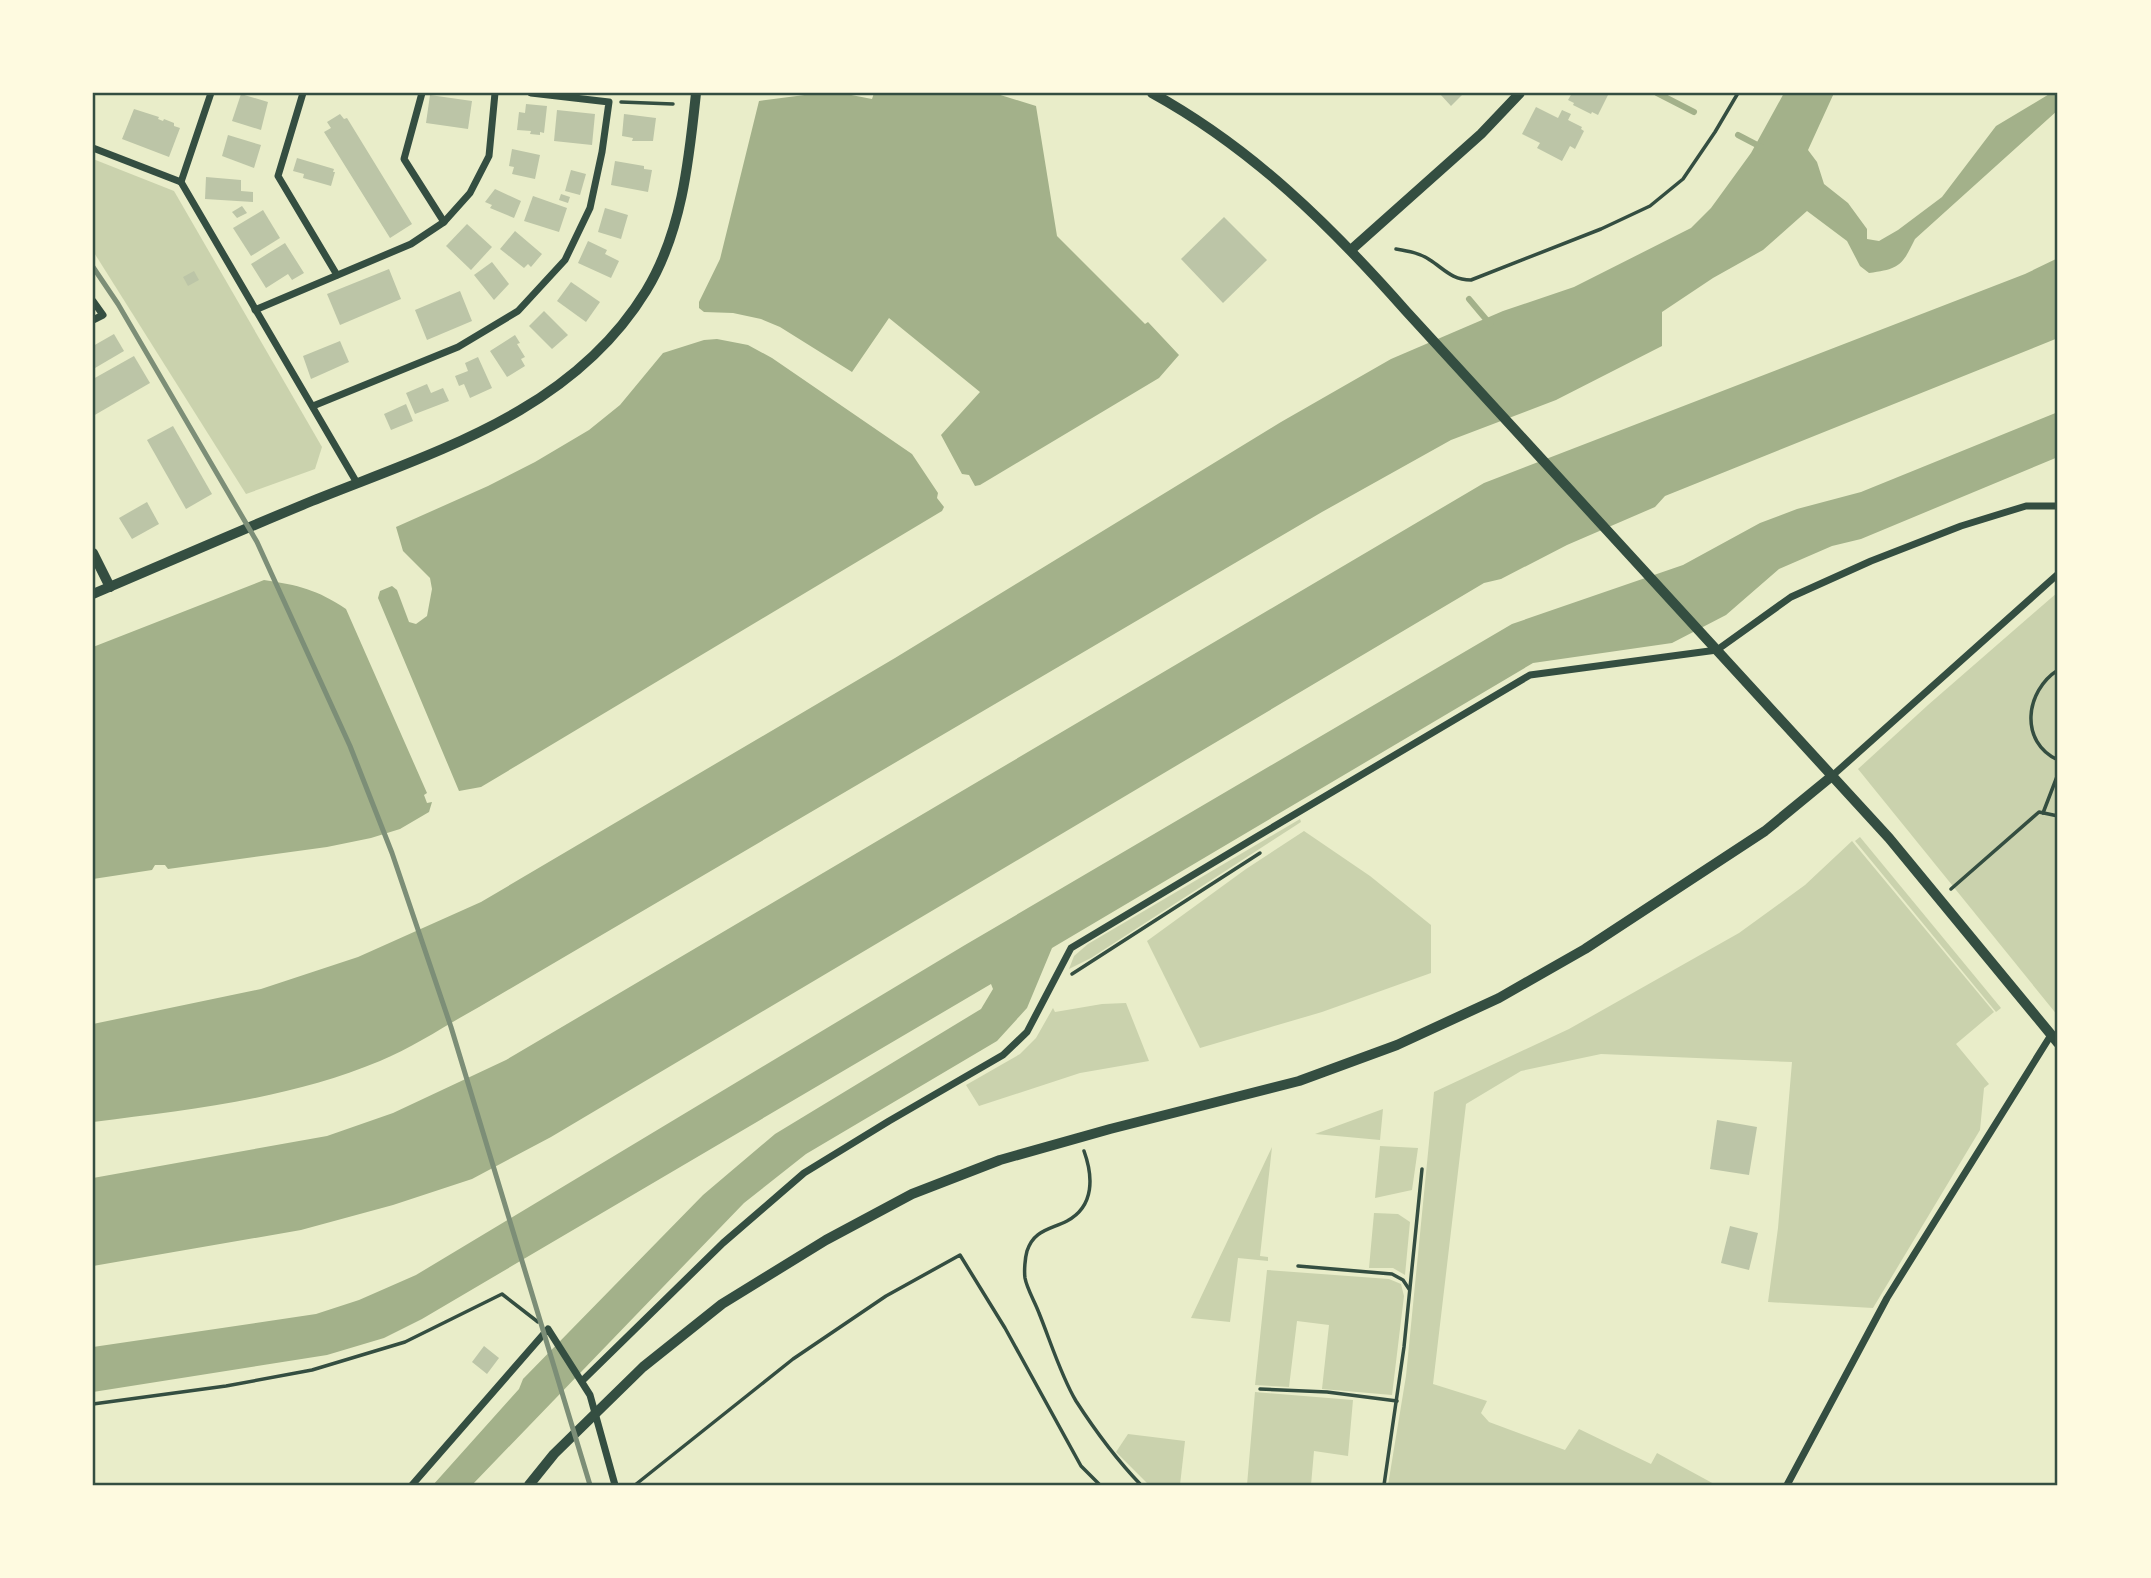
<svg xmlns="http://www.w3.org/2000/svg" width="2151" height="1578" font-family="Inter,sans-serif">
	<rect width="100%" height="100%" fill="#e9edc9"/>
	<g fill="#cad2ad">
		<path d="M93,159L174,191L322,447L315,469L246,494L93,251Z"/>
		<path d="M2058,592V1016L1858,769L1928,705Z"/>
		<path d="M1300,819L1301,822L1091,958L1069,969L1074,956L1088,944Z"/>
		<path d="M1304,831L1370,876L1431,925V973L1322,1012L1200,1048L1147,941L1246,869Z"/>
		<path d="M1860,837L2001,1008L1996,1012L1855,841Z"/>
		<path d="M1852,841L1994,1012L1956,1044L1989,1084L1984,1088L1980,1130L1873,1308L1768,1302L1778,1228L1792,1062L1601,1054L1521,1071L1466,1104L1433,1384L1487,1401L1481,1413L1489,1422L1565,1450L1579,1429L1651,1464L1657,1453L1716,1485H1388L1406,1376L1434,1092L1569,1029L1739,933L1805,885Z"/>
		<path d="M1126,1003L1149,1061L1080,1073L979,1106L966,1085L1020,1054L1036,1038L1053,1008L1055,1012L1102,1004Z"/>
		<path d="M1383,1109L1380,1140L1315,1134Z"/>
		<path d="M1380,1146L1418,1148L1412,1190L1375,1198Z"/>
		<path d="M1272,1147L1260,1256L1268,1257V1261L1238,1258L1230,1322L1191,1318Z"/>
		<path d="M1374,1213L1398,1214L1410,1222L1405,1275L1393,1268H1369Z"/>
		<path d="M1267,1270L1389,1279L1401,1284L1404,1296L1392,1395L1322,1389L1329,1325L1297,1321L1289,1387L1255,1385Z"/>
		<path d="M1255,1392L1353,1400L1348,1456L1314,1451L1311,1485H1247Z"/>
		<path d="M1128,1434L1185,1441L1180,1485H1149L1116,1452Z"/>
	</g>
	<g fill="#a3b18a">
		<path d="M820,93H841L872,99L874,93H994L1036,106L1057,236L1145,324L1148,322L1179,355L1159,378L980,485L975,486L969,475L962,474L941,435L980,392L889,318L852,372L780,327L761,319L733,313L704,312L699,308V302L720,259L759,101Z"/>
		<path d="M1784,93H1834L1808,150L1817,162L1824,184L1848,203L1867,229V239L1879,241L1898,230L1942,197L1996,126L2051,93H2058V110L1915,239C1902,266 1899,269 1869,273L1860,266L1847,241L1807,211L1763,250L1713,278L1662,312V346L1556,400L1451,440L1322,512L479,1007C446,1025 414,1047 380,1061C289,1099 189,1110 93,1122V1024L261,989L358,957L481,902L895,658L1281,422L1391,359L1503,311L1574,287L1691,228L1711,208L1751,153Z"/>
		<path d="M2058,258V338L1665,496L1655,507L1567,545L1501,579L1484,583L551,1137L472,1179L393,1205L301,1230L93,1266V1178L327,1136L393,1113L506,1060L1484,483L2025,274Z"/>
		<path d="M717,339L748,345L772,358L912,454L938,493L937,498L944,507L942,511L481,787L459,791L378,598L380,591L392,586L397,590L409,622L416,624L427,616L432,589L430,578L403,551L396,527L488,486L535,462L589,430L620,405L663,353L704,340Z"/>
		<path d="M2058,412V457L1861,539L1832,546L1779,569L1726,615L1672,643L1533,663L1052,948L1027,1008L997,1041L806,1154L744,1203L472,1485H433L519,1389L523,1379L703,1195L775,1134L981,1009L993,989L991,984L422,1319L384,1338L327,1355L93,1392V1347L316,1314L359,1300L416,1275L965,945L1512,624L1683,565L1760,523L1797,509L1861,492Z"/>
		<path d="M264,580C298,585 318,590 346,609L427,793L424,795L427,803L432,802L429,812L400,829L371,838L327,847L168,869L165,865H155L152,870L93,879V647Z"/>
	</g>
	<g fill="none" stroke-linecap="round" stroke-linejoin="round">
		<g stroke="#a3b18a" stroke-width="6">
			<path d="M1657,93L1694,112"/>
			<path d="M1738,135L1761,147"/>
			<path d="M1469,299L1490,324"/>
		</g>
	</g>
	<g fill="#bcc5a7">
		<path d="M1441,93H1464L1451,106L1440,94Z"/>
		<path d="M1572,93H1609L1598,115L1592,112L1591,114L1573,105L1574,103L1568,100Z"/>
		<path d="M241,94L268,102L261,130L232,121Z"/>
		<path d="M430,95L472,101L468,129L426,123Z"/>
		<path d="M526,104L547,106L544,133L540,132V135L530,134L531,131L517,130L519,112L525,113Z"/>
		<path d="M1536,107L1558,118L1562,110L1571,114L1568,120L1582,127L1581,129L1584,131L1575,149L1570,146L1562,161L1537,148L1540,143L1522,134Z"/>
		<path d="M134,109L159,117L158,119L163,121L164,119L174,123V126L180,128L169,157L122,139Z"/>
		<path d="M557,110L595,114L592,145L554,141Z"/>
		<path d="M340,114L344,119L347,118L412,224L390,238L324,132L331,128L327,122Z"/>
		<path d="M624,114L656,118L653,141H632L633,138L622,136Z"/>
		<path d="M228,135L261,145L254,168L222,156Z"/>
		<path d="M512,149L540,155L535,179L512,174L514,167L509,166Z"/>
		<path d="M297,158L334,169L333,172H335L331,186L303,178L304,174L293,171Z"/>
		<path d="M615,161L644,166V169L652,170L648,192L611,185Z"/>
		<path d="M571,170L586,174L580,195L565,191Z"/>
		<path d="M206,177L241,180V191L253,192V202L205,199Z"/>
		<path d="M495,189L521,201L514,218L490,208L492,205L485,202Z"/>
		<path d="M561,194L570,197L568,203L559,200Z"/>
		<path d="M533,196L567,208L559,232L524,221Z"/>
		<path d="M242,206L247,213L237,218L232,212Z"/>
		<path d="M605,208L628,215L621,239L598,232Z"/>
		<path d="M263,210L280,238L251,256L233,228Z"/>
		<path d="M1224,217L1267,260L1223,303L1181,259Z"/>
		<path d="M467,224L492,247L471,270L446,246Z"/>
		<path d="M515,231L542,254L531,267L528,264L524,268L500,249Z"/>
		<path d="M588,241L607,250L605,254L619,261L611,278L578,263Z"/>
		<path d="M285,243L304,273L292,280L288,274L266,288L251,264Z"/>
		<path d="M492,262L509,284L494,300L474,275Z"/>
		<path d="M389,269L401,299L340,325L327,294Z"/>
		<path d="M194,271L199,280L188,286L183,277Z"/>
		<path d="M571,282L600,302L586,322L557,301Z"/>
		<path d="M460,291L472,321L427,340L415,310Z"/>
		<path d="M544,311L568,335L552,349L529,326Z"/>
		<path d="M114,334L124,351L95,368L93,364V346Z"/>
		<path d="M515,335L520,343L517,344L525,357L521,359L525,366L507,377L490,351Z"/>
		<path d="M340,341L349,362L311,379L303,356Z"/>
		<path d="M134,356L150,383L93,416V379Z"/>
		<path d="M478,357L492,388L470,398L464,384L459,386L455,376L468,371L465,363Z"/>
		<path d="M427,384L431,393L443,388L449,401L415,414L406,393Z"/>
		<path d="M406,404L413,421L391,430L384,414Z"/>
		<path d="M173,426L212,494L186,509L147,440Z"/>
		<path d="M147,502L159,524L132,539L119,518Z"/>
		<path d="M1717,1120L1757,1127L1749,1175L1710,1169Z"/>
		<path d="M1730,1226L1758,1233L1749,1270L1721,1263Z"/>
		<path d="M484,1346L499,1358L487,1374L472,1362Z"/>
	</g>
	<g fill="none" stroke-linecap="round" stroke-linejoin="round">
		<g stroke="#344e41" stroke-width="3.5">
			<path d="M621,102L673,104"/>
			<path d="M1396,249C1408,251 1420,253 1430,260C1444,269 1452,280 1471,280L1601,229L1650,206L1683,179L1715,132L1738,93"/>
			<path d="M2058,670C2025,691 2019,742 2058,760"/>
			<path d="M2058,715V725"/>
			<path d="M2043,813L2058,774"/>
			<path d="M1951,889L2039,812L2058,816"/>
			<path d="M1072,974L1260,853"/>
			<path d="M1084,1151C1093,1176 1095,1206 1067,1221C1049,1230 1034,1230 1027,1251C1025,1258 1024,1271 1025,1278C1027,1289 1035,1302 1039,1313C1050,1340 1061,1376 1076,1401C1096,1432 1116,1459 1141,1485"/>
			<path d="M1298,1266L1392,1274L1403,1280L1409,1289"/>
			<path d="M1260,1389L1327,1392L1397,1401"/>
			<path d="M93,1404L226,1386L312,1370L405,1342L502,1294L538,1322"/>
			<path d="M635,1485L793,1359L886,1296L960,1255L1005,1328L1081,1466L1100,1485"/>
			<path d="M1384,1485L1404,1347L1422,1169"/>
		</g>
		<g stroke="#344e41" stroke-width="7">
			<path d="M211,93L181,182L357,483"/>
			<path d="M303,93L278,176L337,275"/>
			<path d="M422,93L404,159L444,222"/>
			<path d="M93,148L181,182"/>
			<path d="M93,301L103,315L93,320"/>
			<path d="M255,310L411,244L444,222L470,193L489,156L495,93"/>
			<path d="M313,406L458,347L518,311L565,260L590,208L602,152L609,102L531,93"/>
			<path d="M1832,776L2058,574"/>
			<path d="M582,1381L723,1243L804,1173L889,1121L1003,1055L1027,1032L1071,948L1258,836L1530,675L1717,650L1791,597L1871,561L1961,526L2026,506H2058"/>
			<path d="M412,1485L548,1329L590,1395L615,1485"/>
			<path d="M1787,1485L1887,1298L2051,1035"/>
		</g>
		<g stroke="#344e41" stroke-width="10">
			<path d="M1152,93C1252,148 1331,226 1406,311L1889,838L2058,1043"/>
			<path d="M1352,249L1481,134L1520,93"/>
			<path d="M93,553L110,587"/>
			<path d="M93,594C166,563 239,531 312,501C436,451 572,412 646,291C682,232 689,160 696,93"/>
			<path d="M529,1485L554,1454L643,1367L722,1304L826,1240L912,1194L1000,1160L1110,1129L1299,1081L1397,1045L1499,998L1585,949L1765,831L1832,776"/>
		</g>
		<path stroke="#7c8e77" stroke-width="5" d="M93,267L118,304L257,542L350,746L392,853L451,1027L590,1485"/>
	</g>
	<rect width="2151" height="1578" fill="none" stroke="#fefae0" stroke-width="189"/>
	<rect x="94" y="94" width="1962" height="1390" fill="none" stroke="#344e41" stroke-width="2.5"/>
</svg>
